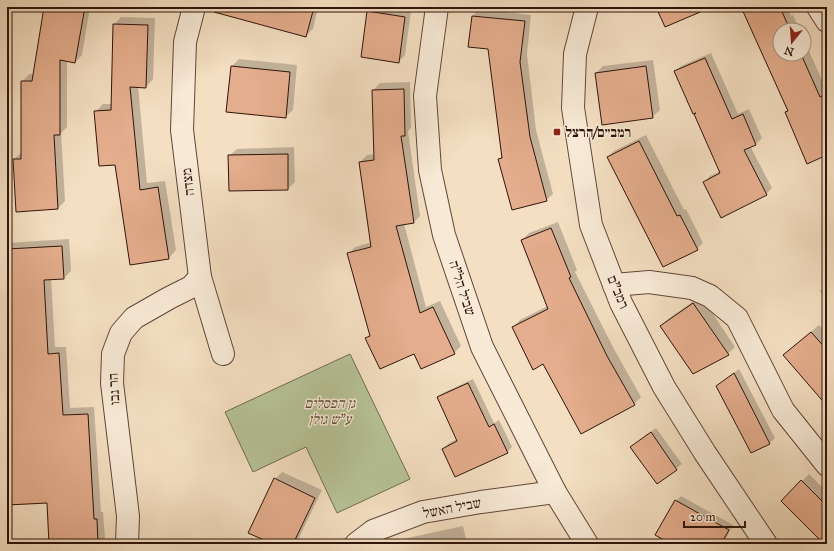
<svg xmlns="http://www.w3.org/2000/svg" width="834" height="551" font-family="'IM FELL Great Primer','Frank Ruhl Libre',serif">
	<rect width="100%" height="100%" fill="#f4dfc2"/>
	<filter id="stains"><feTurbulence type="fractalNoise" baseFrequency=".005" numOctaves="4"/><feColorMatrix values="0 0 0 0 .2 0 0 0 0 .09 0 0 0 0 .02 0 0 0 .5 -.17"/></filter>
	<radialGradient id="worn" r=".72"><stop offset=".6" stop-color="#630" stop-opacity="0"/><stop offset="1" stop-color="#630" stop-opacity=".3"/></radialGradient>
	<path fill="#b6c397" stroke="#726c50" d="M350,354L410,479L337,513L306,447L253,472L225,412Z"/>
	<g fill="#0003">
		<path d="M45,7H90L82,55L75,62L67,61V127L61,133L65,201L58,208L14,159L22,152V82L29,74H34Z"/>
		<path d="M224,7H318L313,29L305,36Z"/>
		<path d="M369,7H406L405,10L411,11L405,55L398,62L362,56Z"/>
		<path d="M731,7H787L791,16L793,15L800,30H780V54H804V40L827,91V154L786,112L788,110L743,8L733,12Z"/>
		<path d="M479,9L531,15L527,54L536,130L553,194L546,200L499,160L503,156L489,48L470,46L473,16Z"/>
		<path d="M121,17L155,18L153,79L146,87L138,86L147,183L165,181L176,250L169,258L116,164L95,112L103,104H112L114,25Z"/>
		<path d="M711,53L738,114L749,109L762,138L756,144L750,146L772,188L766,194L704,182L710,176L720,171L695,114L698,111L675,72L681,66Z"/>
		<path d="M239,59L297,65L293,110L285,117L227,111L232,66Z"/>
		<path d="M653,60L660,110L652,117L596,73L603,66Z"/>
		<path d="M410,82L411,128L408,131L420,216L414,222L404,224L426,307L440,301L461,346L454,353L415,352L367,338L370,334L348,254L355,247L372,242L360,162L367,155L375,154L373,90L380,83Z"/>
		<path d="M646,135L684,210L686,209L703,243L697,249L608,157L614,151Z"/>
		<path d="M294,147L295,182L288,189L229,156L237,149Z"/>
		<path d="M558,222L577,270L575,272L614,349L641,397L634,404L544,363L513,327L520,320L548,306L522,240L529,233Z"/>
		<path d="M69,239L71,271L64,278H51L55,347H66L70,408L94,407L101,512H103L105,538L99,544H50L48,502L7,504V243Z"/>
		<path d="M827,283V299L820,291Z"/>
		<path d="M701,296L735,347L728,354L693,373L661,326L668,319Z"/>
		<path d="M819,325L827,334V405L792,348Z"/>
		<path d="M739,369L775,438L770,443L752,452L717,386Z"/>
		<path d="M473,379L494,423L499,420L512,447L507,452L443,449L448,444L457,439L438,397L443,393Z"/>
		<path d="M656,428L682,464L657,483L631,447Z"/>
		<path d="M282,472L322,490L296,544H275V479Z"/>
		<path d="M809,474L827,492V544L782,501Z"/>
		<path d="M681,496L733,525L723,544H673L676,501Z"/>
		<path d="M463,526L467,544H387L389,542Z"/>
	</g>
	<g fill="#e4ad8d" stroke="#2e140a">
		<path d="M44,7H85L75,63L60,60V135H54L58,209L16,212L13,159H21V81H32Z"/>
		<path d="M215,7H299L313,11L306,37L214,12Z"/>
		<path d="M656,7H712L665,27Z"/>
		<path d="M741,7H780L790,30H780V54H801L820,97L822,96L827,108V155L807,164L785,112L788,111Z"/>
		<path d="M367,11L405,17L399,63L361,57Z"/>
		<path d="M472,16L525,21L520,62L530,137L547,201L512,210L498,159L502,158L488,49L468,47Z"/>
		<path d="M113,24L148,25L146,88L130,87L140,190L158,187L169,259L130,265L115,165L99,166L94,111L111,110Z"/>
		<path d="M705,58L732,119L743,114L756,145L744,150L767,195L721,218L703,182L720,173L694,114L696,113L693,114L674,71Z"/>
		<path d="M231,66L290,72L286,118L226,112Z"/>
		<path d="M646,66L653,118L602,125L595,73Z"/>
		<path d="M404,89L405,136H401L414,223L396,226L420,313L433,307L455,354L421,369L414,354L380,369L365,338L370,336L347,253L371,247L359,162L374,160L372,90Z"/>
		<path d="M639,141L677,216L680,215L698,250L663,267L607,157Z"/>
		<path d="M288,154V190L229,191L228,155Z"/>
		<path d="M551,228L571,277L569,278L607,356L635,405L581,434L543,364L533,370L512,327L548,309L521,240Z"/>
		<path d="M62,246L64,279L44,280L48,354L59,353L63,415L88,414L94,519H97L98,544H49L47,503L7,505V249Z"/>
		<path d="M693,303L729,355L693,374L660,326Z"/>
		<path d="M811,332L827,350V406L783,355Z"/>
		<path d="M734,373L770,444L751,453L716,386Z"/>
		<path d="M468,383L489,427L494,424L508,453L455,477L442,449L457,441L437,397Z"/>
		<path d="M651,432L677,470L657,484L630,447Z"/>
		<path d="M274,478L315,498L293,544H273L248,533Z"/>
		<path d="M801,480L827,506V544H824L781,501Z"/>
		<path d="M675,500L729,530L721,544H671L655,535Z"/>
	</g>
	<g fill="none" stroke-linecap="round" stroke-linejoin="round">
		<defs>
			<g id="minor">
				<path d="M194,7L185,42L182,130L200,277L223,354"/>
				<path d="M437,7L425,96L430,170L444,235L482,347L555,492L587,544"/>
				<path d="M818,7L827,21"/>
				<path d="M614,285L649,282L692,288L710,296L737,318L783,410L827,465"/>
				<path d="M127,544L128,516L112,383L113,354L121,333L134,318L169,298L191,287L200,277"/>
				<path d="M356,544L373,531L423,512L481,502L555,492"/>
			</g>
			<path id="tertiary" d="M587,7L575,54L573,108L591,225L621,303L664,387L705,453L766,544"/>
		</defs>
		<use href="#minor" stroke="#604738" stroke-width="24"/>
		<use href="#tertiary" stroke="#604738" stroke-width="24"/>
		<use href="#minor" stroke="#f8ead7" stroke-width="22"/>
		<use href="#tertiary" stroke="#f8ead7" stroke-width="22"/>
	</g>
	<rect fill="#8f2418" stroke="#f8ead7" stroke-width="1.5" x="553" y="128" width="8" height="8" rx="2"/>
	<g text-anchor="middle" dominant-baseline="central" stroke-width="3" stroke-linejoin="round" paint-order="stroke">
		<g font-size="14" font-weight="bold" fill="#2e140a" stroke="#f8ead7" text-anchor="start">
			<text x="565" y="132">רמב״ם/הרצל</text>
		</g>
		<g font-size="14" fill="#2e140a" stroke="#f8ead7">
			<text transform="translate(188 182) rotate(-97)">מצדה</text>
			<text transform="translate(462 288) rotate(72)">שביל הל"ה</text>
			<text transform="translate(618 292) rotate(67)">רמב"ם</text>
			<text transform="translate(114 389) rotate(-94)">הר נבו</text>
			<text transform="translate(452 508) rotate(-11)">שביל האשל</text>
		</g>
		<g font-size="14" font-style="italic" fill="#5e513b" stroke="#f8ead7">
			<text x="330" y="403">גן הפסלים<tspan x="330" dy="16">ע"ש גולן</tspan></text>
		</g>
	</g>
	<rect width="834" height="551" fill="none" stroke="#f4dfc2" stroke-width="24"/>
	<rect x="8" y="8" width="818" height="535" fill="none" stroke="#2e140a" stroke-width="2"/>
	<rect x="12" y="12" width="810" height="527" fill="none" stroke="#2e140a"/>
	<g transform="translate(792 42) rotate(197)"><circle r="19" fill="#f8ead7" stroke="#a79485"/>
	<path d="M0-3L7 15L0 10L-7 15Z" fill="#8f2418"/>
	<text y="-6" font-size="11" font-weight="bold" text-anchor="middle" fill="#2e140a">N</text>
	</g>
	<path d="M684 521v6h61v-6" fill="none" stroke="#2e140a" stroke-width="2"/>
	<text x="690" y="521" font-size="12" fill="#2e140a" stroke="#f8ead7" stroke-width="3" paint-order="stroke">20 m</text>
	<rect width="100%" height="100%" filter="url(#stains)"/>
	<rect width="100%" height="100%" fill="url(#worn)"/>
</svg>
